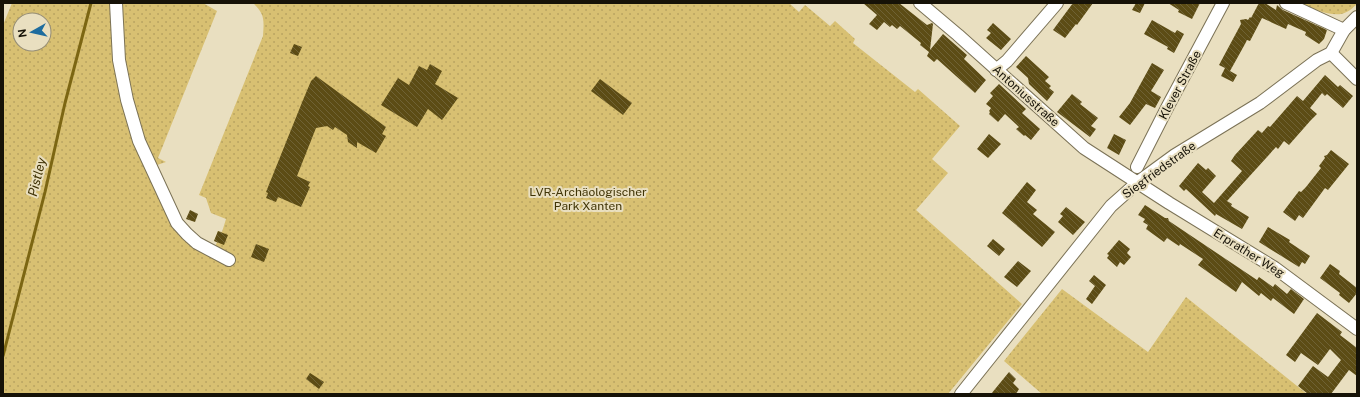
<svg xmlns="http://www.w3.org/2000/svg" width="1360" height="397" font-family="'Public Sans',sans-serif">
	<defs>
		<pattern id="green-dots" width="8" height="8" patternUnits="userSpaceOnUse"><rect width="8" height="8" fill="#d8c072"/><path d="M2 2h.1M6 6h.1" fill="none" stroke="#b9a461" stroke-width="1.8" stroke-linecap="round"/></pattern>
		<pattern id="building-back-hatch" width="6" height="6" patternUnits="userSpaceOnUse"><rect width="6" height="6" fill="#5c4c15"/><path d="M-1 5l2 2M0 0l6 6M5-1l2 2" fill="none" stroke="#6f6235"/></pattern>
	</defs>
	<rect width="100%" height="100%" fill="#e9dfc0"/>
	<g fill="url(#green-dots)" fill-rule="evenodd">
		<path d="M12,3H112L116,66L174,224L212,254L217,242L214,241L218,231L222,232L226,219L211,213L206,198L199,195L263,36C264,20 265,14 253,3H789L799,12L805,5L830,26L835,21L855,39L853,43L915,92L918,89L960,126L932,159L948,173L916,210L1022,304L948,394H3V25ZM20,20H44V44H20Z"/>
		<path d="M120,3H203L217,11L158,158L166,162L157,165L143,141L129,91L119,23Z"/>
		<path d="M1299,3H1357V4C1353,8 1347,13 1341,14C1330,16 1309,8 1299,3Z"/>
		<path d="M1062,289L1148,352L1186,297L1307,394H1042L1004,361Z"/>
	</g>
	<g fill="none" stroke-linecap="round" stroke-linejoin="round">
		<path stroke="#7c6613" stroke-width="3" d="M3,356L45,192L65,103L91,3"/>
	</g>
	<g fill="url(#building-back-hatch)">
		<path d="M863,3H899L927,25L932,23L933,24L930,50L943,34L967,55L964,59L986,80L975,93L937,59L934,62L927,56L929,52L920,45L921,43L900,26L897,29L892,25L890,27L884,22L877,30L869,24L877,15Z"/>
		<path d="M1073,3H1093L1077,25L1076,24L1065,38L1053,30Z"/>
		<path d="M1136,3H1145L1140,13L1132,10Z"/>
		<path d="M1168,3H1200L1192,19L1178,12L1179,10Z"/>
		<path d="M1259,3H1265L1276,10L1277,5L1283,10L1327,30L1324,39L1319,44L1305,35L1306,32L1288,24L1286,29L1262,18L1250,41L1247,40L1245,44L1230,71L1237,75L1233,82L1221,76L1225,68L1219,65L1241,24L1240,20L1246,19L1248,20L1250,17L1251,18Z"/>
		<path d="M1152,20L1175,33L1177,30L1184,34L1174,53L1167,49L1168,47L1144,34Z"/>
		<path d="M993,23L1011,39L1001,50L986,38L991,33L987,30Z"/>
		<path d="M294,44L302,47L298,56L290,53Z"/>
		<path d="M1026,56L1049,77L1045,81L1051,86L1049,88L1054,92L1047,101L1029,84L1028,78L1016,67Z"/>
		<path d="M1152,63L1164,70L1151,91L1161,97L1155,108L1146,104L1130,125L1119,117L1130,103Z"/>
		<path d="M430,64L442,71L435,84L458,98L442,120L428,109L417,127L381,105L398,78L409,85L419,66L427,70Z"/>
		<path d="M1325,75L1338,87L1340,85L1353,96L1343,108L1327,94L1325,96L1322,93L1310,108L1317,114L1311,120L1289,145L1284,141L1278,149L1276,147L1227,201L1232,204L1231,206L1249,217L1242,229L1216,214L1215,216L1186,189L1184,191L1179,186L1198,163L1206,170L1208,168L1216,176L1202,192L1214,203L1242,171L1231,161L1235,155L1258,130L1262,133L1268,126L1270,127L1297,96L1303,101Z"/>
		<path d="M316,76L386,127L382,134L386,136L376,153L357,142V148L348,142L347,135L335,127L333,130L327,126L316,128L297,176L310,182L308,186L310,187L301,207L278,197L276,202L266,198L268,193L266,192L303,100L311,81Z"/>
		<path d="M600,79L632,103L623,115L591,91Z"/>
		<path d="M999,84L1026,109L1022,113L1040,129L1031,140L1025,135L1024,136L1016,129L1019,127L1005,114L998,122L989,114L990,112L989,111L991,108L986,104L993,96L990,93Z"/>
		<path d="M1072,94L1082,102L1080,104L1098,118L1091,126L1096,129L1090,137L1057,112Z"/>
		<path d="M989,134L1001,144L988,158L977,149Z"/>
		<path d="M1114,134L1126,140L1119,155L1107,148Z"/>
		<path d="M1331,150L1349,164L1328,190L1325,188L1303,218L1299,215L1295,221L1283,212L1299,191L1301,192L1306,187L1321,168L1319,166L1325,158L1324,156L1327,155Z"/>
		<path d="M1027,182L1036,190L1027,202L1037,210L1033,214L1055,232L1042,247L1002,213Z"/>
		<path d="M1145,205L1165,218H1168L1169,221L1257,280L1259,277L1273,287L1275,284L1287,294L1291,289L1304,299L1294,314L1273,298L1271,301L1261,293L1259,296L1242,282L1236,292L1198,265L1203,259L1180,244L1179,246L1167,238L1164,242L1146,229L1148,225L1143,222L1145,219L1138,215Z"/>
		<path d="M1066,207L1085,222L1073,235L1058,222L1063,216L1060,214Z"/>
		<path d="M190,210L198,214L195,222L186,219Z"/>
		<path d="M1268,227L1290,240L1289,242L1310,256L1305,264L1302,262L1299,267L1259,242Z"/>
		<path d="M218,231L228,235L224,245L214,241Z"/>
		<path d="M993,239L1005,249L999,256L987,246Z"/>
		<path d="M1119,240L1130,249L1127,253L1131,257L1124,265L1120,262L1117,267L1107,258L1109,255L1107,254Z"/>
		<path d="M256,244L269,249L264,262L251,257Z"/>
		<path d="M1018,261L1031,271L1017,287L1004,277Z"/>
		<path d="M1330,264L1340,271L1339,274L1357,288V293L1349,303L1339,295L1340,293L1320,278Z"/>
		<path d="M1094,275L1106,285L1092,304L1086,299L1095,286L1089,281Z"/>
		<path d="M1317,313L1342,332L1340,335L1357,348V376L1349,370L1331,394H1308L1298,386L1313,366L1328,377L1341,360L1330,349L1318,365L1301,353L1295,362L1286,355Z"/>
		<path d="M1009,372L1016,379L1013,383L1019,389L1016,394H991Z"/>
		<path d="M310,373L324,382L319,389L306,379Z"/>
	</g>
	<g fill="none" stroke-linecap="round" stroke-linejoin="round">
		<defs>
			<g id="minor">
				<path d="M116,3L119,60L127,100L139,141L177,223L187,234L197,243L229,260"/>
				<path d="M920,3L958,35L1084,148L1169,203L1275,268L1357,329"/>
				<path d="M1286,3L1344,30"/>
				<path d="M1331,53L1357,79"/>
				<path d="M996,70L1007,61L1057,3"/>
				<path d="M1137,167L1168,106L1223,3"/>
				<path d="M961,394L1111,206L1138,182L1175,155L1260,103L1317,60L1331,53L1344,30L1357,17"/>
			</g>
		</defs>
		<use href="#minor" stroke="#7b7256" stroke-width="14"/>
		<use href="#minor" stroke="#fff" stroke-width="12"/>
	</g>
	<g text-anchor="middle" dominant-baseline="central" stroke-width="4" stroke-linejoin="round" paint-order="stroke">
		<g font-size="12" fill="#161207" stroke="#e9dfc0">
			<text transform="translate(1180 85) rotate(-62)">Klever Straße</text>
			<text transform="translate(1026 96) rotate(42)">Antoniusstraße</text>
			<text transform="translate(1159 170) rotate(-36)">Siegfriedstraße</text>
			<text transform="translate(1249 253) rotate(32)">Erprather Weg</text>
		</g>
		<g font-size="12" fill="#403406" stroke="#e9dfc0">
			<text x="588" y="192">LVR-Archäologischer<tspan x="588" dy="14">Park Xanten</tspan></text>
		</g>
		<g font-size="13" font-style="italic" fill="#3d3003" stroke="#e9dfc0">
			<text transform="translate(37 177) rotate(-76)">Pistley</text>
		</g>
	</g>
	<rect width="1360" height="397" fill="none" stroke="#161207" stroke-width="8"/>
	<g transform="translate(32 32) rotate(262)"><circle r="19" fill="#e9dfc0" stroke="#958d76"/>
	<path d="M0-3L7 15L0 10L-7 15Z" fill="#1e6c9e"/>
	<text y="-6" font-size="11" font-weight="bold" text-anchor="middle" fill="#161207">N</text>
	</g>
</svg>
